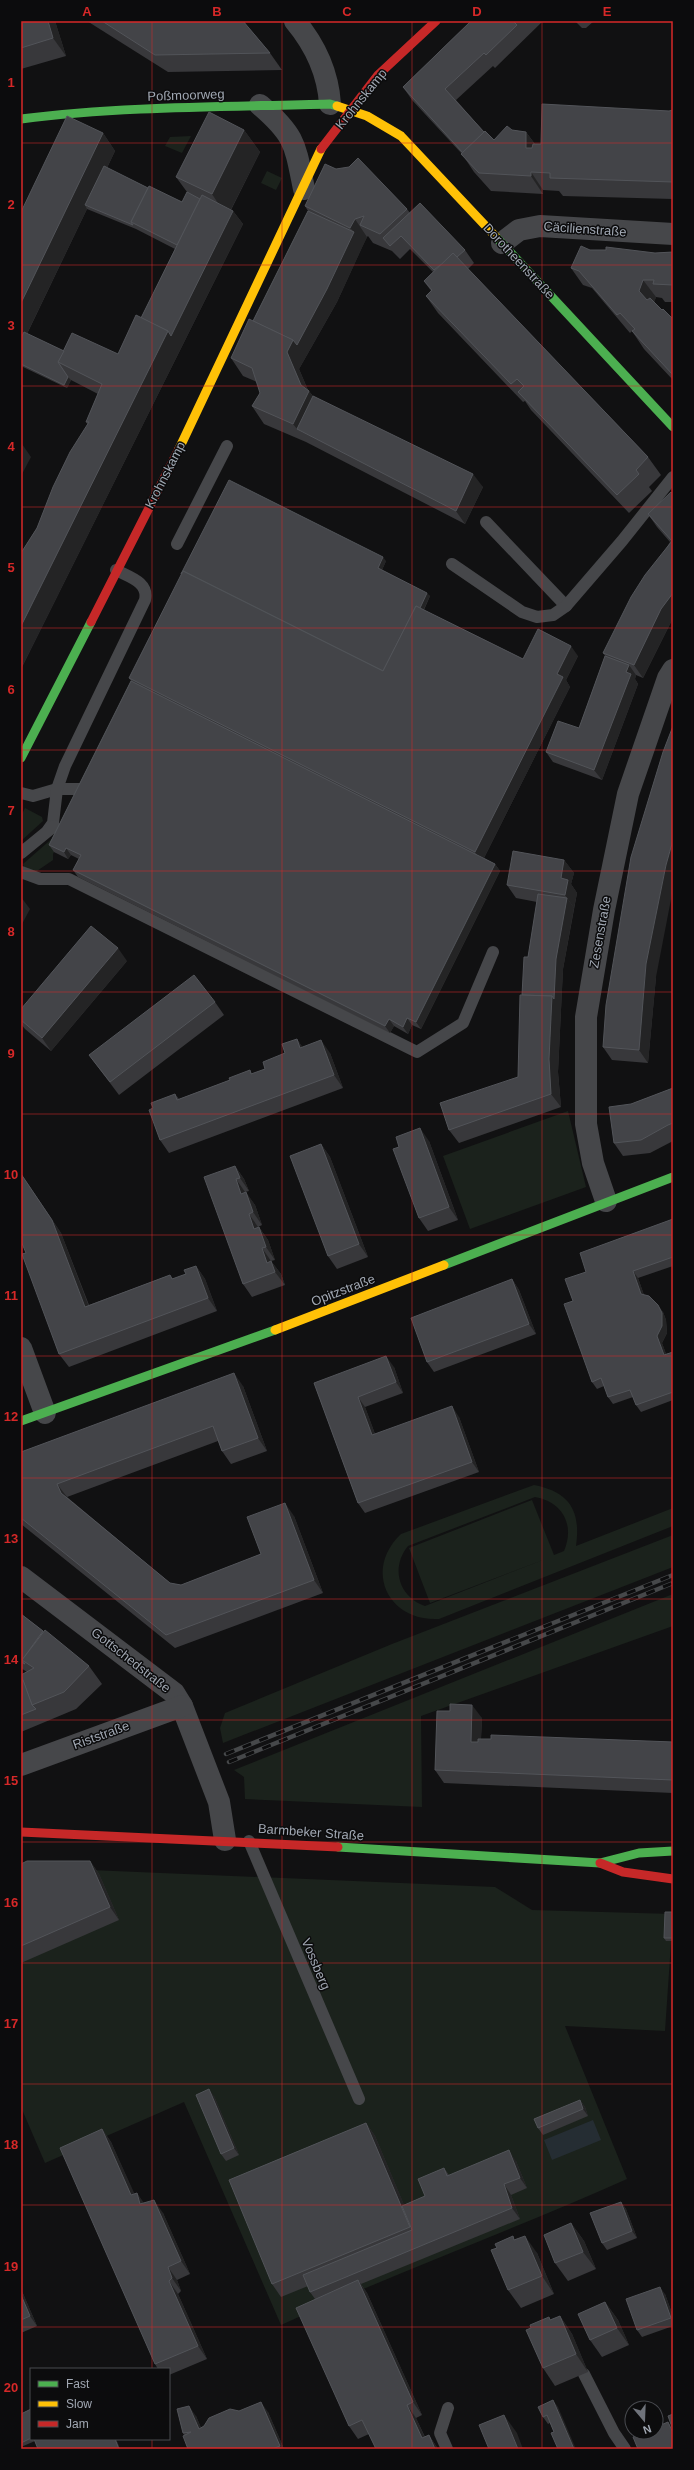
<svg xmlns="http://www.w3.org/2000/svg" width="694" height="2470" font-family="Helvetica,sans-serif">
	<rect width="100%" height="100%" fill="#111112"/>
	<g fill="#1b221c" fill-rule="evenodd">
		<path d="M191,136L182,153L165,146L170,137Z"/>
		<path d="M267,171L282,178L276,190L261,183Z"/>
		<path d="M25,808L42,817L43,821L21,841V816Z"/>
		<path d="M55,836L60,840L53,854V860L34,873L24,867L23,864Z"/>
		<path d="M568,1111L586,1187L470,1229L443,1156Z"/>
		<path d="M534,1485C570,1492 581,1511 576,1546L673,1508V1526L439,1619C388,1622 363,1570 401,1534ZM535,1497C563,1502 575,1525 564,1551L554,1555L532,1500L409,1548L430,1603L548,1558L425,1606C399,1597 390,1568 408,1546Z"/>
		<path d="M673,1535V1567L223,1743L220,1728L225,1713L392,1644Z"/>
		<path d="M673,1594V1626L421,1716L422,1807L245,1799L244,1777L234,1770Z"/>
		<path d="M43,1868L495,1887L532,1910L673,1914L665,2031L565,2026L627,2179C513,2230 395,2273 281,2325L184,2102L45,2163L21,2107V1874Z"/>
	</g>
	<path fill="#252d33" d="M593,2120L601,2140L552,2160L544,2140Z"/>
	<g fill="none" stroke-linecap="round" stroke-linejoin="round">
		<g stroke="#46474a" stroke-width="12">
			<path d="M486,522L566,606"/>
			<path d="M177,544L227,446"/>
			<path d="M452,564L522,612L537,617L553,615L566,606L622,541L673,477"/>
			<path d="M21,793L33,796L57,789H86"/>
			<path d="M48,830L53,823L57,789L65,766L145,600C149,582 129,577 116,570"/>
			<path d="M21,853L54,826"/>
			<path d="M21,872L40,879H69L417,1052L463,1023L493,952"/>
			<path d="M249,1841L359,2099"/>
			<path d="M584,2374L614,2433L625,2449"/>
			<path d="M447,2449L440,2433L448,2408"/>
		</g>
		<g stroke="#46474a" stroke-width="22">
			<path d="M295,21C315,45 328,73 330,104"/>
			<path d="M260,105C296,136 295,145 304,189"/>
			<path d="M502,243L519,230L540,226L673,234"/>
			<path d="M606,1201L593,1163L586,1124V1017L604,910L628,794L668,678L673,670"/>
			<path d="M21,1348L45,1413"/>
			<path d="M21,1577L174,1693L182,1706L219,1802L225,1840"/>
			<path d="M21,1765L182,1706"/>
		</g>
		<g stroke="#4caf50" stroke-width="9">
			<path d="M21,119C123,106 227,107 330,104L337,106"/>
			<path d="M496,237L673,427"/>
			<path d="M21,758L91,622"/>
			<path d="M444,1265L673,1177"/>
			<path d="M21,1421L275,1330"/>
			<path d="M338,1847L600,1863L639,1853L673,1851"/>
		</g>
		<g stroke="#ffc107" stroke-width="9">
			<path d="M337,106L367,116L401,136L496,237"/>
			<path d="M179,449L321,149"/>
			<path d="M275,1330L444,1265"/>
		</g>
		<g stroke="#c62828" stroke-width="9">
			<path d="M321,149L378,75L436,21"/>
			<path d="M91,622L179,449"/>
			<path d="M21,1832L338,1847"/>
			<path d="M600,1863L623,1872L673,1879"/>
		</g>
		<defs>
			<g id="rail">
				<path d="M226,1754L673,1575"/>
				<path d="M229,1762L673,1583"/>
			</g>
		</defs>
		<use href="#rail" stroke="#46484a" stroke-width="4.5"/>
		<use href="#rail" stroke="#0c0c0d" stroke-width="3" stroke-dasharray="9" stroke-linecap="butt"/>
	</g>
	<g fill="#38383b" fill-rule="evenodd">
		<path d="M21,21H55L66,56L21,69Z"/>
		<path d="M87,21H243L270,53L282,70L168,72Z"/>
		<path d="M471,21H543L495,68L493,66L456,100L484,132L494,140L512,130L526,132L535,144H541L673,110V199L563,196L559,191L543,190V194L491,191L474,172L462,154L412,100L403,87Z"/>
		<path d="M575,21H594L586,28H582Z"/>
		<path d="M244,130L260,152L231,210L233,211L243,224L21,669V553L37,528L88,425L86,422L98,394L71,380L67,388L21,366V212L103,133L115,151L107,168L148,188L182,202L187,192L176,177ZM87,209L136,229L175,249L141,318L118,354L64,351L27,334Z"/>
		<path d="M305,206L407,209L410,213L465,250L474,263L468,269L648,457L661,475L649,487L652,491L629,513L531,410L525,401L523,402L438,313L426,296L431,291L424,281L433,272L410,249L400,259L392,251L373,243L368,236L367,237L363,245L337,302L299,369L308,390L313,396L483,487L465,524L306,442L264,424L252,406L260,393L257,382L243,376L231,358L253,321L308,211Z"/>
		<path d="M590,250L655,253L673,252V302H665L662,298L656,297L654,302L662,310L673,319V380L644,349L632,331L630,333L592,288L583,285L571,268Z"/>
		<path d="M673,494V619L671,622L643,678L636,675L635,679L638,684L602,780L553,762L546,752L579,728L605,656L603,653L670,542L657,527L648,514Z"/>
		<path d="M386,561L382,570L430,596L424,610L523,659L578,656L566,680L570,687L484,858L495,864L500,871L421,1029L412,1025L408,1034L394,1026L390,1033L78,877L73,870L79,859L71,855L68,859L54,852L49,845L131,681L129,678Z"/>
		<path d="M564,860L574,873L571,884L577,893L563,969L558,1072L561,1107L459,1143L449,1130L518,1077L522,995L537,902L516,898L507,885Z"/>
		<path d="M127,961L51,1051L25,1029L21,1024V1009Z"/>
		<path d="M656,977L648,1063L612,1060L603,1047Z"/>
		<path d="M215,1002L224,1015L119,1095L89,1055Z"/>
		<path d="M297,1039L302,1047L330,1053L343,1088L169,1153L160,1140L175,1094L179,1099L230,1080L250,1070L252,1074L265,1069L285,1053Z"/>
		<path d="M673,1088V1141L650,1153L623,1156L614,1143L631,1104Z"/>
		<path d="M429,1141L458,1220L428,1231L419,1218Z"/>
		<path d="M321,1144L330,1157L368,1257L337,1269L328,1256Z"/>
		<path d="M235,1166L244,1179L249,1191L245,1192L255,1205L262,1225L258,1227H259L268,1240L275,1260L271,1261L281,1274L285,1285L252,1297L243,1284Z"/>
		<path d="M22,1175L61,1233L89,1305L170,1275L173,1279L186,1274L196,1266L205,1279L217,1311L69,1367L59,1354L26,1253Z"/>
		<path d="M673,1219V1266L638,1278L644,1295L663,1312L666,1320L667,1333L662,1343L666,1354L673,1352V1400L641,1412L636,1405L633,1397L613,1404L608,1397L604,1386L597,1389L592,1382L573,1301L586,1272Z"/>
		<path d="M512,1279L519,1290L536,1334L434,1372L427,1362Z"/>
		<path d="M394,1367L403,1393L365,1407L375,1434L459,1417L479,1472L365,1513L358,1503L314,1383Z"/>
		<path d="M243,1386L267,1451L231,1464L222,1451L218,1441L67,1497L170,1583L181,1585L261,1554L294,1516L323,1593L175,1648L21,1524V1452Z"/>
		<path d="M21,1614L89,1666L102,1684L76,1709L21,1732V1680H23L27,1672L21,1668Z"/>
		<path d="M450,1711L482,1718L481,1739L673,1742V1793L444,1783L435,1770Z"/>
		<path d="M90,1861L99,1874L119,1920L21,1963V1864Z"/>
		<path d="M673,1912V1941H666L664,1938Z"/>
		<path d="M214,2096L239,2155L226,2161L221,2154Z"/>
		<path d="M580,2100L585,2107L588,2116L543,2135L538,2128Z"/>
		<path d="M366,2123L375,2136L404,2205L425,2196L444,2168L449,2175L516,2161L527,2188L511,2195L520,2219L361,2284L367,2293L422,2415L416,2418L425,2437L429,2435L438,2449H376L369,2434L358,2439L349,2426L315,2299L310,2292L308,2286L281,2297L272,2284Z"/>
		<path d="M102,2129L111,2142L134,2194L137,2193L143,2203L163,2213L190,2274L177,2280L181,2291L178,2294L207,2359L169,2375V2369H158L155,2364Z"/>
		<path d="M621,2202L626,2209L637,2238L607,2250L602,2243Z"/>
		<path d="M571,2223L584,2241L596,2269L568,2281L555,2263Z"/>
		<path d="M515,2240L537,2253L554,2294L521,2308L508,2290Z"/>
		<path d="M21,2289L37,2326L21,2333Z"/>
		<path d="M665,2294L673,2316V2326L642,2337L637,2330Z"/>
		<path d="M605,2302L618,2320L629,2345L602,2357L590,2340Z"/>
		<path d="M560,2316L572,2334L588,2372L555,2386L543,2368L551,2320Z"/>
		<path d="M558,2407L554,2432L550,2423L548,2424L543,2417Z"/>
		<path d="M31,2409V2439H116L120,2449H38L35,2441L21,2447V2414Z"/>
		<path d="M239,2411L268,2412L284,2449H188L184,2435L183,2433L196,2416L201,2428Z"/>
	</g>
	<g fill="#242425">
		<path d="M48,21H55L66,56L53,38Z"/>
		<path d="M244,130L260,152L227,217L212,194Z"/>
		<path d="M526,132L539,150L526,148Z"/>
		<path d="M103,133L115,151L88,207L85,205L87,209L21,346V303Z"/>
		<path d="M531,172L543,190V194L531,176Z"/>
		<path d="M233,211L243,224L21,669V626L168,331Z"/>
		<path d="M355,219L367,237L337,302L299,369L309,393V391L322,409L297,429L293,424L301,385L287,352L354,232L350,228Z"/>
		<path d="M643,280L656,297L652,309L639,291Z"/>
		<path d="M68,377L71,380L67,388L64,385Z"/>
		<path d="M22,444L31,457L21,476V445Z"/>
		<path d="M473,474L483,487L465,524L456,511Z"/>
		<path d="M383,557L386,561L381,572L378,568Z"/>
		<path d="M427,593L430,596L390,681L387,678Z"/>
		<path d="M673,593V619L671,622L643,678L634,665L661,609Z"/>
		<path d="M571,646L578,656L566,680L570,687L482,862L475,852L557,674Z"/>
		<path d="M629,665L636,675L635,679L638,684L602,780L594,770Z"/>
		<path d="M673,840V889L656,977L648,1063L639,1050L646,964L666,865Z"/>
		<path d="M66,848L71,855L68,859L64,852Z"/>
		<path d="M564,860L574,873L571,884L577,893L574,908L565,895L561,878Z"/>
		<path d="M495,864L500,871L421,1029L416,1022Z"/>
		<path d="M21,897L30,909L21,926Z"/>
		<path d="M567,898L574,908L563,969L558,1072L561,1107L551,1094L549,1059L552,996L556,959Z"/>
		<path d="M118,948L127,961L51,1051L42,1038Z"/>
		<path d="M407,1018L412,1025L408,1034L403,1027Z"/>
		<path d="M389,1019L394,1026L390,1033L385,1026Z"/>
		<path d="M297,1039L306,1052L300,1048Z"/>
		<path d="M321,1040L330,1053L343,1088L334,1075Z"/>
		<path d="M420,1128L429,1141L458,1220L449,1207Z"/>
		<path d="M321,1144L330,1157L368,1257L359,1244Z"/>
		<path d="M235,1166L244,1179L249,1191L240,1178Z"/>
		<path d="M22,1175L61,1233L94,1320L85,1307Z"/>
		<path d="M236,1179L245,1192L250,1207L241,1194Z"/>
		<path d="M246,1192L255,1205L262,1225L253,1212Z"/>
		<path d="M249,1214L258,1227L263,1242L254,1229Z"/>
		<path d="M259,1227L268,1240L275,1260L266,1247Z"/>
		<path d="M262,1248L271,1261L267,1263Z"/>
		<path d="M271,1261L281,1274L285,1285L275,1272Z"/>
		<path d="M196,1266L205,1279L217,1311L208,1298Z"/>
		<path d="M633,1271L638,1278L646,1301L641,1294Z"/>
		<path d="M512,1279L519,1290L536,1334L529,1324Z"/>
		<path d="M658,1305L663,1312L666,1320L667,1333L662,1343L669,1362L664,1355L657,1336Z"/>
		<path d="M386,1356L394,1367L403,1393L396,1382Z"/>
		<path d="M234,1373L243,1386L267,1451L258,1438Z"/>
		<path d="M358,1397L365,1407L379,1445L372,1435Z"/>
		<path d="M452,1406L459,1417L479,1472L472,1462Z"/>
		<path d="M57,1484L67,1497L71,1506L61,1493Z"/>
		<path d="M285,1503L294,1516L323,1593L314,1580Z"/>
		<path d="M472,1705L482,1718L480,1755L471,1742Z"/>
		<path d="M90,1861L99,1874L119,1920L110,1907Z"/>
		<path d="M209,2089L214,2096L239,2155L234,2148Z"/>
		<path d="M580,2100L585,2107L588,2116L583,2109Z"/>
		<path d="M366,2123L375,2136L419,2240L410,2227Z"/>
		<path d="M102,2129L111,2142L141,2208L131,2195Z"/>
		<path d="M509,2150L516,2161L527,2188L520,2178Z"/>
		<path d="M504,2184L511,2195L520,2219L512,2208Z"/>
		<path d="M137,2193L146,2206L140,2204Z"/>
		<path d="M154,2200L163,2213L190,2274L181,2261Z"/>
		<path d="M621,2202L626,2209L637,2238L632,2231Z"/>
		<path d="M571,2223L584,2241L596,2269L583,2252Z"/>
		<path d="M525,2236L537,2253L554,2294L542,2276Z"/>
		<path d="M168,2267L177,2280L181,2291L172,2278Z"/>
		<path d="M358,2280L367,2293L422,2415L413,2402Z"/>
		<path d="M169,2281L178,2294L207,2359L198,2346Z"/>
		<path d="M660,2287L665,2294L673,2316V2320L671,2318Z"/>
		<path d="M21,2289L37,2326L30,2316L21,2295Z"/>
		<path d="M605,2302L618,2320L629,2345L617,2328Z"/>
		<path d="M560,2316L572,2334L588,2372L576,2354Z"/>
		<path d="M553,2400L558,2407L576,2449H574Z"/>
		<path d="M261,2402L268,2412L284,2449H282L280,2446Z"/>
		<path d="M407,2405L416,2418L430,2449L422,2438Z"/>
		<path d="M189,2406L196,2416L206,2439L199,2429Z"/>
		<path d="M504,2415L517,2433L523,2449H518Z"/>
		<path d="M668,2422L673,2429V2433Z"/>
		<path d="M429,2435L438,2449H435Z"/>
		<path d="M115,2439H116L120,2449H119Z"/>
	</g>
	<g fill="#434448" stroke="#525459">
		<path d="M21,21H48L53,38L21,48Z"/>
		<path d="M102,21H243L270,53L155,55Z"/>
		<path d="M471,21H513L517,25L486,55L484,53L445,89L484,132L463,153L403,87Z"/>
		<path d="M542,104L669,111L673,110V182L550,178V173L531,172V176L479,173L461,154L485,131L494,140L507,126L512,130L526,132V148H532L533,144H541Z"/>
		<path d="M209,112L244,130L212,194L176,177Z"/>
		<path d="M67,116L103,133L21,303V212Z"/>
		<path d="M358,158L407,209L380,234L360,225L364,216L355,219L350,228L305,206L325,164L336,169L349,167Z"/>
		<path d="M104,166L148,188L131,222L133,225L85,205Z"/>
		<path d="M149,186L182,202L187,192L200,199L177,245L131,222Z"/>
		<path d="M202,195L233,211L171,336L168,331L141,318Z"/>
		<path d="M420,203L465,250L457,257L453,253L441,265H440L434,270L401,236L390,246L383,238Z"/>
		<path d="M308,211L354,232L327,289L297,345L293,340L253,321Z"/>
		<path d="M581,246L590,250H606V247L655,253L673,252V285L653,284L654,280H643L639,291L647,300L650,298L662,310L663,309L673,319V375L632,331L635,329L620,313L617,315L579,271L571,268Z"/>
		<path d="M453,253L648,457L636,470L639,474L617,495L518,392L524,386L517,379L511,384L426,296L432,290L424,281Z"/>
		<path d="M136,315L168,331L21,626V553L37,528L53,487L70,452L89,422H86L102,384L58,362L72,333L118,354Z"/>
		<path d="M249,319L293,340L287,352L301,385L309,391L293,424L252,406L260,393L252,368L231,358Z"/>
		<path d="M24,332L64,351L58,362L68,377L64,385L21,364V338Z"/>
		<path d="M313,396L473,474L456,511L297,429Z"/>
		<path d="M229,480L383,557L378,568L427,593L420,608L416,606L383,671L183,571L181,574Z"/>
		<path d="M671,492L673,494V593L661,609L634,665L603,653L631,597L645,575L672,541L648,514Z"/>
		<path d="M183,571L383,671L416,606L523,659L538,629L571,646L557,674L563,677L475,852L129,678Z"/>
		<path d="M605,656L629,665L626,672L631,674L594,770L546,752L558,721L579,728Z"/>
		<path d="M131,681L495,864L416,1022L407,1018L403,1027L389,1019L385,1026L73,870L81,855L66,848L64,852L49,845Z"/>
		<path d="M673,726V840L666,865L646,964L639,1050L603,1047L606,1005L631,857L663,752Z"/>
		<path d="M513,851L564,860L561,878L568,880L565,895L507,885Z"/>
		<path d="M538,894L567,898L556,959L554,999L552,996L522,995L524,957H528Z"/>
		<path d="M91,926L118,948L42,1038L21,1020V1009Z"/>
		<path d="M194,975L215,1002L110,1082L89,1055Z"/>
		<path d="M520,995L552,996L549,1059L551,1094L449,1130L440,1103L518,1077Z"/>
		<path d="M297,1039L300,1048L321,1040L334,1075L160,1140L149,1110L153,1108L151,1103L175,1094L177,1100L230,1080L229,1078L250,1070L251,1074L265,1069L263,1062L285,1053L282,1044Z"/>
		<path d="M673,1088V1123L668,1125L641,1140L614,1143L609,1107L631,1104Z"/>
		<path d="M420,1128L449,1207L419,1218L393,1149L399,1147L396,1137Z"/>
		<path d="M321,1144L359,1244L328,1256L290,1156Z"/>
		<path d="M235,1166L240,1178L236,1179L241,1194L246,1192L253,1212L249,1214L254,1229L259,1227L266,1247L262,1248L267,1263L271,1261L275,1272L243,1284L204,1177Z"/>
		<path d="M21,1174L52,1220L85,1307L170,1275L172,1279L186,1274L184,1270L196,1266L208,1298L59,1354L22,1254L26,1253L21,1241Z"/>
		<path d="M673,1219V1257L633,1271L641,1294L649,1296L658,1305L662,1313V1326L657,1336L664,1355L673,1352V1392L636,1405L630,1390L608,1397L601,1378L592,1382L564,1304L573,1301L565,1279L586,1272L580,1253Z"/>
		<path d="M512,1279L529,1324L427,1362L411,1318Z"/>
		<path d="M386,1356L396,1382L358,1397L372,1435L452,1406L472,1462L358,1503L314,1383Z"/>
		<path d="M234,1373L258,1438L222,1451L213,1426L57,1484L61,1493L170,1583L181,1585L261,1554L247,1517L285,1503L314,1580L166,1635L21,1518V1452Z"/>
		<path d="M21,1614L43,1631L22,1660L25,1664L21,1662Z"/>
		<path d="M45,1630L89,1666L64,1692L32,1705L21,1675L34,1668L22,1660Z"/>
		<path d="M21,1680H23L32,1705L36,1709L21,1715Z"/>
		<path d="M450,1704L472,1705L471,1742H478V1739H491V1735L673,1742V1780L435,1770L437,1711H450Z"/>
		<path d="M27,1861H90L110,1907L21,1946V1864Z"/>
		<path d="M665,1912H673V1938H664Z"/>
		<path d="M209,2089L234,2148L221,2154L196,2095Z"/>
		<path d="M580,2100L583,2109L538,2128L534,2119Z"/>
		<path d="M366,2123L410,2227L272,2284L229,2180Z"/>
		<path d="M102,2129L131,2195L137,2193L140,2204L154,2200L181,2261L168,2267L172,2278L169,2281L198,2346L155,2364L60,2148Z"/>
		<path d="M509,2150L520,2178L504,2184L512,2208L310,2292L303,2275L412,2230L402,2206L425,2196L418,2179L444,2168L447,2176Z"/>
		<path d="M621,2202L632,2231L602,2243L590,2213Z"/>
		<path d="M571,2223L583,2252L555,2263L544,2235Z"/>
		<path d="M513,2236L514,2240L525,2236L542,2276L508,2290L491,2250L497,2248L495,2244Z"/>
		<path d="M358,2280L413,2402L407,2405L422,2438L429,2435L435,2449H376L362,2420L349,2426L296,2308Z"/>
		<path d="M660,2287L671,2318L637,2330L626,2299Z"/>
		<path d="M21,2295L30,2316L21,2320Z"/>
		<path d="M605,2302L617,2328L590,2340L578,2314Z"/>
		<path d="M560,2316L576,2354L543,2368L526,2330L531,2328L530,2325L549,2317L550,2320Z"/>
		<path d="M553,2400L574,2449H558L551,2433L554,2432L547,2415L543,2417L538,2407Z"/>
		<path d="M261,2402L280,2446L272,2449H188L183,2436L191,2432L183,2433L177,2409L189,2406L199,2429L204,2426L209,2418L230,2409L239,2411Z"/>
		<path d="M31,2409V2438L21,2443V2414Z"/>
		<path d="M673,2414V2430L668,2416Z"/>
		<path d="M504,2415L518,2449H489L479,2425Z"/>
		<path d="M668,2422L673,2433V2449H638L633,2437L644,2432H656V2427Z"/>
		<path d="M34,2439H115L119,2449H38Z"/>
	</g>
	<path fill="none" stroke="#d62828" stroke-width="1" stroke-opacity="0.55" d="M152,21V2369M282,21V2449M412,21V2449M542,21V2449M21,143H673M21,265H673M21,386H673M21,507H673M21,628H673M21,750H673M21,871H673M21,992H673M21,1114H673M21,1235H673M21,1356H673M21,1478H673M21,1599H673M21,1720H673M21,1842H673M21,1963H673M21,2084H673M21,2205H673M21,2327H673M152,2439V2449"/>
	<g text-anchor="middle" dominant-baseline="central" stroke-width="3" stroke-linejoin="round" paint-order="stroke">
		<g font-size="13" fill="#a1a8b3" stroke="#0c0c0d">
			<text transform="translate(186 95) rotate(-2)">Poßmoorweg</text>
			<text transform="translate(361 99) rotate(-51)">Krohnskamp</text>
			<text transform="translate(585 229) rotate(4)">Cäcilienstraße</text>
			<text transform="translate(519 261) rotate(47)">Dorotheenstraße</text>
			<text transform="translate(165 475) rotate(-63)">Krohnskamp</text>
			<text transform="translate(600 932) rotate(-80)">Zesenstraße</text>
			<text transform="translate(343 1290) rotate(-21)">Opitzstraße</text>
			<text transform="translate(131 1660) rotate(38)">Gottschedstraße</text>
			<text transform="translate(101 1735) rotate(-20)">Riststraße</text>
			<text transform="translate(311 1832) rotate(4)">Barmbeker Straße</text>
			<text transform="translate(316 1964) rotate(67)">Vossberg</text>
		</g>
	</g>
	<rect width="694" height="2470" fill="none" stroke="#0c0c0d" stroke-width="44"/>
	<rect x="30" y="2368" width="140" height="72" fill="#0c0c0d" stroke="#484a4f"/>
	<rect x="38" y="2381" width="20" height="6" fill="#4caf50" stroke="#484a4f"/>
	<text x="66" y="2388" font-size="12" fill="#a1a8b3">Fast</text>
	<rect x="38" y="2401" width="20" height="6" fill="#ffc107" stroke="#484a4f"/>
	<text x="66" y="2408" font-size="12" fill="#a1a8b3">Slow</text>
	<rect x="38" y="2421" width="20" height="6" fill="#c62828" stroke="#484a4f"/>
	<text x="66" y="2428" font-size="12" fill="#a1a8b3">Jam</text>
	<g transform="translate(644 2420) rotate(161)"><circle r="19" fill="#0c0c0d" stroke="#484a4f"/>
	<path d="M0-3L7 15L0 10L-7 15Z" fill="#6f737b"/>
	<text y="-6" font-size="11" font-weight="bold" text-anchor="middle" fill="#a1a8b3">N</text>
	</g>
	<rect x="22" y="22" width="650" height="2426" fill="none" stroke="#d62828" stroke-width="1.5"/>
	<g font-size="13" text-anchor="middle" font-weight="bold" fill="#d62828">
		<text x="87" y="16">A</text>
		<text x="217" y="16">B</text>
		<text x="347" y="16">C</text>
		<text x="477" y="16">D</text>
		<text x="607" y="16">E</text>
		<text x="11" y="87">1</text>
		<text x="11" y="209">2</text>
		<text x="11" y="330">3</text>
		<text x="11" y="451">4</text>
		<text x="11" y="572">5</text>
		<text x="11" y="694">6</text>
		<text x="11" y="815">7</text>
		<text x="11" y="936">8</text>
		<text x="11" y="1058">9</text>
		<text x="11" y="1179">10</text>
		<text x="11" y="1300">11</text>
		<text x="11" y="1421">12</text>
		<text x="11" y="1543">13</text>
		<text x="11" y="1664">14</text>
		<text x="11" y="1785">15</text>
		<text x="11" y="1907">16</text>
		<text x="11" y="2028">17</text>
		<text x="11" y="2149">18</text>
		<text x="11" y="2271">19</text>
		<text x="11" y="2392">20</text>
	</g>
</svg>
